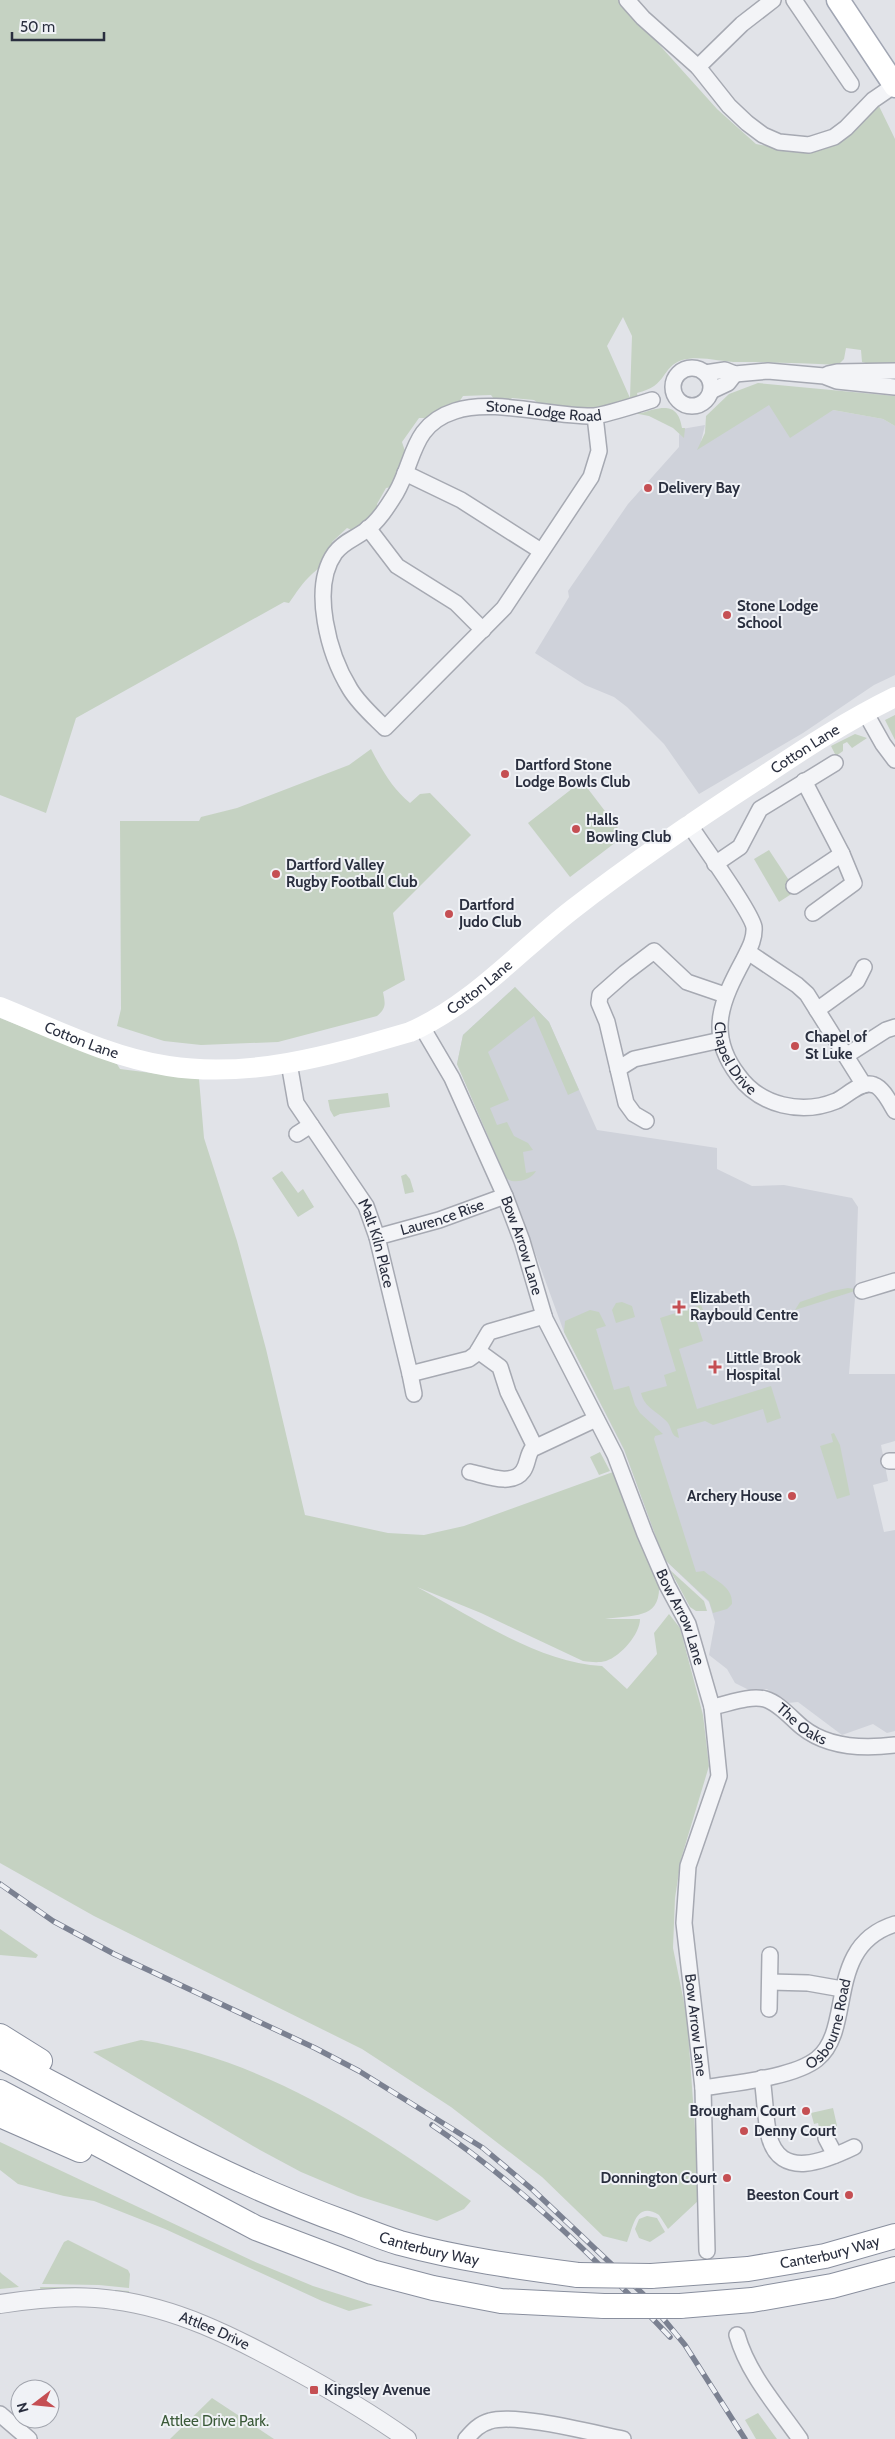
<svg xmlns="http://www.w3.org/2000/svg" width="895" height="2439" font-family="Cabin,sans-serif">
	<rect width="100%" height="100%" fill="#e1e3e8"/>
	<g fill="#cfd2da">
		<path d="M766,404L833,410L883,419L895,426V675L874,685L803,733L699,794L664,744L627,707L614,697L585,685L535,653L569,597L568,591L628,504L679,447V435L682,429L705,425L701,442Z"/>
		<path d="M515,987L549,1022L597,1130L717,1148V1169L752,1186L784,1185L852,1198L858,1207L855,1298L849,1374H895V1441L881,1445L888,1481L873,1485L884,1532L895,1530V1731L887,1733L873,1724L842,1735L798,1702L787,1703L767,1689L753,1692L735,1683L727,1669L709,1655L715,1622L709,1602L664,1559L624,1450L564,1332L517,1203L457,1064L463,1035Z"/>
	</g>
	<g fill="#c5d2c2" fill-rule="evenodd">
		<path d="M0,0H619L717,109L756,144L799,152L841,141L878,104L895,139V363L869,364L862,362L861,350L846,348L844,359L838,365C805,363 772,362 739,362C720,362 700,355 682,360C661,367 668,386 637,393L641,413C661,407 678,401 682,428H685L684,438L673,428L649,416L603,407L586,410L541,405L534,400L512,398L504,404L497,403L491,395L463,396C456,409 434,419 419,418L402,442L405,451L392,487L386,488L377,504L378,509L354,531L347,528L332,542C333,557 322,565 312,574C303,582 296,593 289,603L284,602L76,718L46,813L0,795ZM623,317L632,336L630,398L607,346Z"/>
		<path d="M758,383L895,396V426L883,419L833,410L790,438L769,405L697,450L705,433L706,416L729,394Z"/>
		<path d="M895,715V740L885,720Z"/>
		<path d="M855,734L867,738L852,748L847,742L843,744V751L836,756L831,746Z"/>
		<path d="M371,749C382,770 392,788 410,803L420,794L430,793L471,835L393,913L405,980L383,992C385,1003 387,1008 377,1016L278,1042L201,1045L164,1041L117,1026L121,1009L120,821H199L201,817L237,808L349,765Z"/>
		<path d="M582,781L624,836L570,877L528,823Z"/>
		<path d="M769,850L796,891L779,902L754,859Z"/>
		<path d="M515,987L549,1022L579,1090L568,1095L534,1016L488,1052L509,1100L490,1108L497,1125L507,1122L514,1136L528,1143L533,1150L523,1152L526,1173L536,1171C531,1180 514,1185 506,1178L457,1064L463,1035Z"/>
		<path d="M0,1018L117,1064L120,1069L199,1079L204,1138L237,1241L266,1349L305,1515L388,1533L424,1535L464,1526L613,1472L659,1584C661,1620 634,1614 605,1619H640C640,1634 621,1656 606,1661C598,1663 591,1662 583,1661L481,1613L417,1587C473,1617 539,1663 602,1666L627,1689L657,1654L654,1633L669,1614L680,1628L703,1715L709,1766L681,1859L675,1898L673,1948L687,2017L700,2199L668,2229L659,2215C635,2200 633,2229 627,2242L603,2236L542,2177L451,2107L362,2049L94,1916L0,1863Z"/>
		<path d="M388,1093L390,1107L340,1114L334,1117L330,1110L328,1100Z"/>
		<path d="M282,1171L298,1193L303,1189L314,1207L298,1217L272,1178Z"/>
		<path d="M406,1174L410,1179L414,1192L405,1194L401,1176Z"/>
		<path d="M848,1288L855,1289V1291L795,1310L800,1302L832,1291Z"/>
		<path d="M622,1302L632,1306L635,1317L616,1323L612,1310L616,1303Z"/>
		<path d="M701,1305L703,1310L694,1313L703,1341L679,1349L697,1409L771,1386L781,1418L767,1423L763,1409L713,1425L705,1421L677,1429L679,1438C671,1436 672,1429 668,1423C658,1411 645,1409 641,1393L667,1386L664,1375L676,1371L660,1318Z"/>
		<path d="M590,1310L599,1312L606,1326L596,1329L614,1390L629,1386L635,1405L640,1413L663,1434L655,1436L654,1439L696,1572L704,1571C715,1581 733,1586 732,1604L727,1609L713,1613L709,1601L664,1559L624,1449L564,1332L565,1321Z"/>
		<path d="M834,1433L840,1445L850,1495L837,1499L820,1446L833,1442L831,1434Z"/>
		<path d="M600,1452L610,1471L599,1475L590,1457Z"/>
		<path d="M670,1570L704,1601L707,1611H696L690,1607Z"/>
		<path d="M0,1929L38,1955L36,1958L0,1955Z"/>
		<path d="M141,2040C262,2059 374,2131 471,2201L464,2209L437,2221L358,2196L301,2172L260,2150L93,2052Z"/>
		<path d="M833,2108L838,2130L821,2136L818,2123L814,2124L811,2113Z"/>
		<path d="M0,2142L253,2261L313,2286L373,2305L349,2311L322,2301L165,2229L94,2201L64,2196L18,2184L0,2170Z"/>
		<path d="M647,2216L657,2218L665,2232L650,2242L639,2238L635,2229L639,2219Z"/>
		<path d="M68,2240L128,2270L130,2274L129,2288L99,2285L42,2284L64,2242Z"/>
		<path d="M0,2272L2,2274L19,2287L0,2289Z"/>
		<path d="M40,2287H72L129,2291L128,2297L41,2293Z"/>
		<path d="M212,2398L274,2439H170Z"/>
		<path d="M758,2413L777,2439H756L745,2420Z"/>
	</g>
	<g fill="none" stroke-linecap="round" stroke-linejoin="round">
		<defs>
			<g id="minor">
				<path d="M627,0L643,18L698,67L729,106L747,123L763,135L779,142L809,145L834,137L846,128L873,100L895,85"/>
				<path d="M794,0L851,84"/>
				<path d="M698,67L742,24L773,0"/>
				<circle cx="692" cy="387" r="19"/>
				<path d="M705,373L725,370L735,374L768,371L824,376L837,381L895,387"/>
				<path d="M828,374L837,372L895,371"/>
				<path d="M711,391L728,383L735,374"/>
				<path id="s1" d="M595,416L599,451L591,477L504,608L385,728C373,716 359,704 350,689C329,655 310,588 335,553C343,542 354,539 365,531C378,522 388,506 396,493C415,460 411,425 455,411C493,398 552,417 594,416C605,415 639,404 652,400"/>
				<path d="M405,473L461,500L541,551"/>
				<path d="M368,528L397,566L456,603L483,630"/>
				<path d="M865,712L883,744L895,760"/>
				<path d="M804,781L842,854L854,883L813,913"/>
				<path id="s2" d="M689,824C701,843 751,911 754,927C755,939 749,949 744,959C722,1000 706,1033 738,1075C760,1106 802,1115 836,1101C847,1096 861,1080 874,1085C883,1088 890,1103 895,1111"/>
				<path d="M715,864L740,847L760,809L835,763"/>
				<path d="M794,886L842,854"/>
				<path d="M748,952L797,985L807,994L864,1085"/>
				<path d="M817,1010L857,981L864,967"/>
				<path id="s3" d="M422,1027L452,1078L505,1196L522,1241L545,1319L615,1455L645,1534L667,1585L688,1624L712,1707L719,1776L688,1866L684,1923L703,2088L707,2251"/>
				<path d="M847,1055L886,1030L895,1027"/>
				<path id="s4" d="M289,1063L296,1103L366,1206L377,1237L410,1374L469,1359L476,1354L489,1332L544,1316"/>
				<path d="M618,1069L634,1059L721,1040"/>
				<path d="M646,1121L634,1114L626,1103L607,1022L599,1003L600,995L625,973L654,951L687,982L725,995"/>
				<path d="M297,1134L311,1125"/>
				<path id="s5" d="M377,1237L439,1220L505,1196"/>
				<path d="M862,1291L895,1281"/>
				<path d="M478,1351L500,1367L508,1392L535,1447"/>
				<path d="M410,1374L414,1394"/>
				<path d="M889,1461H895"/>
				<path d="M470,1472C485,1475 512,1487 523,1471C528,1464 527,1456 532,1449L596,1419"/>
				<path id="s6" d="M712,1707C728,1704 749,1695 765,1699C779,1703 791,1718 802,1727C828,1748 864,1749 895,1745"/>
				<path d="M770,1982L808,1983L842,1989"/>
				<path d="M769,2009L770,1955"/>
				<path d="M762,2078C765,2097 765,2118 769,2136C780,2181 827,2160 854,2147"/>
				<path id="s7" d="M703,2088C733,2083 793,2078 817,2059C855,2029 824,1946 895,1924"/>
				<path d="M826,2138L835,2155"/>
				<path d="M737,2335C748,2374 777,2406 800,2439"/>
				<path d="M0,2414L29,2439"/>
				<path d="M466,2439C473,2431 479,2424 490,2421C516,2413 593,2433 623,2439"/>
			</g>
			<g id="tertiary">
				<path id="s8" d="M0,2304C37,2298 77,2294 114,2300C176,2308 232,2336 287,2366C328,2388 369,2412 407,2439"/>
			</g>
			<path id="primary" d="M838,0L895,86"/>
			<g id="trunk">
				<path d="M0,2036L40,2061"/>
				<path id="s10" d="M0,2056C112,2115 223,2179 343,2222C362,2229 380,2237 400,2243C459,2259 517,2267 578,2275"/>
				<path d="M0,2092L256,2228L372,2272L433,2288L501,2301L604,2306"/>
				<path d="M0,2115L80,2150"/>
				<path id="s11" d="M651,2276L748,2269L825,2256L895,2236"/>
				<path d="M680,2306L752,2300L832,2286L895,2269"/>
			</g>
		</defs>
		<use href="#minor" stroke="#a6a9b2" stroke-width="18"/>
		<use href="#tertiary" stroke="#a6a9b2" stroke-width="20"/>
		<use href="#primary" stroke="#a1a6b3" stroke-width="25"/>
		<use href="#trunk" stroke="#898f9e" stroke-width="26"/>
		<use href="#minor" stroke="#f3f4f7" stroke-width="15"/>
		<use href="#tertiary" stroke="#f3f4f7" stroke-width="18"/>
		<path stroke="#fff" stroke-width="20" id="s9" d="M0,1007C54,1029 110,1057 168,1066C251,1079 331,1055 410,1032C472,1005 520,950 573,909C634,862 697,819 762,777C805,748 848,720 895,697"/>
		<use href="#primary" stroke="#fff" stroke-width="22"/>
		<use href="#trunk" stroke="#fff" stroke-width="24"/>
		<defs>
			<g id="rail">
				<path d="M0,1884L53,1921L114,1954L315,2048L359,2071L483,2148L533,2190L643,2294L685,2345L745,2439"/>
				<path d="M432,2125C520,2184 597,2260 670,2337"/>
			</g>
		</defs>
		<use href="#rail" stroke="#7b8191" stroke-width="5.5"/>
		<use href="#rail" stroke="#f0f2f6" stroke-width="4" stroke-dasharray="11" stroke-linecap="butt"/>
		<defs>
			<g id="trunk-bridge">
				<path d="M578,2275L651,2276"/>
				<path d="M604,2306H680"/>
			</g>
		</defs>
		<use href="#trunk-bridge" stroke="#898f9e" stroke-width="26" stroke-linecap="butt"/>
		<use href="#trunk-bridge" stroke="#fff" stroke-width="24"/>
	</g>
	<g fill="#c54f53" stroke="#f0f2f6" stroke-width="2">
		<circle cx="648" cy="488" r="5"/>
		<circle cx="727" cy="615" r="5"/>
		<circle cx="505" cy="774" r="5"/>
		<circle cx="576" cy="829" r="5"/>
		<circle cx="276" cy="874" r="5"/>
		<circle cx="449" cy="914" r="5"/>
		<circle cx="795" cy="1046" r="5"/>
		<path d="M676.5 1299.5h5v5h5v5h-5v5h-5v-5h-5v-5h5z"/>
		<path d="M712.5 1359.5h5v5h5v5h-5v5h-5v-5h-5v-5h5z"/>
		<circle cx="792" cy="1496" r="5"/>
		<circle cx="806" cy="2111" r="5"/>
		<circle cx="744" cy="2131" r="5"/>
		<circle cx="727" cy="2178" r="5"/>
		<circle cx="849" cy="2195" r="5"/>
		<rect x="309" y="2385" width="10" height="10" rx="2.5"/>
	</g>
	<g text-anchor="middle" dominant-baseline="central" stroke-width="4" stroke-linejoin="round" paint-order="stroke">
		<g font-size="15" fill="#2a2f3f" stroke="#f0f2f6">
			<text stroke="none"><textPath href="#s1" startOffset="866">Stone Lodge Road</textPath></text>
			<text stroke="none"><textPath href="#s9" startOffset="912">Cotton Lane</textPath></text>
			<text stroke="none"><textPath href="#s9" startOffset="508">Cotton Lane</textPath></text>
			<text stroke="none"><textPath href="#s9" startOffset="88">Cotton Lane</textPath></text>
			<text stroke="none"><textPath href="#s2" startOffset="264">Chapel Drive</textPath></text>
			<text stroke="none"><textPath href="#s5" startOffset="68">Laurence Rise</textPath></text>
			<text stroke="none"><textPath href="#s4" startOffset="204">Malt Kiln Place</textPath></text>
			<text stroke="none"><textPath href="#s3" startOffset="241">Bow Arrow Lane</textPath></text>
			<text stroke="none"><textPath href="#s3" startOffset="646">Bow Arrow Lane</textPath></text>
			<text stroke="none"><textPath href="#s6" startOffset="99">The Oaks</textPath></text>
			<text stroke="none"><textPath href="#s7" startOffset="156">Osbourne Road</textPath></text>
			<text stroke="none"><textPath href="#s3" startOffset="1066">Bow Arrow Lane</textPath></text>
			<text stroke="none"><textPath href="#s10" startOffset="472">Canterbury Way</textPath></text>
			<text stroke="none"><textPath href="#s11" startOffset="181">Canterbury Way</textPath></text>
			<text stroke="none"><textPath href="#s8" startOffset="220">Attlee Drive</textPath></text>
		</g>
		<g font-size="15" font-weight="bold" fill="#2a2f3f" stroke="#f0f2f6" text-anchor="start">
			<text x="658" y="488">Delivery Bay</text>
			<text x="737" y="606">Stone Lodge<tspan x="737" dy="17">School</tspan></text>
			<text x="515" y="765">Dartford Stone<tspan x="515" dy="17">Lodge Bowls Club</tspan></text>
			<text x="586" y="820">Halls<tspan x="586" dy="17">Bowling Club</tspan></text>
			<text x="286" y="865">Dartford Valley<tspan x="286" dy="17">Rugby Football Club</tspan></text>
			<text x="459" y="905">Dartford<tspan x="459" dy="17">Judo Club</tspan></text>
			<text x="805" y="1037">Chapel of<tspan x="805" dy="17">St Luke</tspan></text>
			<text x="690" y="1298">Elizabeth<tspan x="690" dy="17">Raybould Centre</tspan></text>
			<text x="726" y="1358">Little Brook<tspan x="726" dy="17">Hospital</tspan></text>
			<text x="782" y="1496" text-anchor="end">Archery House</text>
			<text x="796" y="2111" text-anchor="end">Brougham Court</text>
			<text x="754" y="2131">Denny Court</text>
			<text x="717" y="2178" text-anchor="end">Donnington Court</text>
			<text x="839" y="2195" text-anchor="end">Beeston Court</text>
			<text x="324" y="2390">Kingsley Avenue</text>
		</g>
		<g font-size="15" fill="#3b5a39" stroke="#f0f2f6">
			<text x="215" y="2421">Attlee Drive Park.</text>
		</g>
	</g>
	<g transform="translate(35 2404) rotate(254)"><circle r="24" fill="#f0f2f6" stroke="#a1a4ad"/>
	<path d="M0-4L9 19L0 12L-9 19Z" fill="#c54f53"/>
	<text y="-8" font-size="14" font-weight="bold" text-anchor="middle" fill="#2a2f3f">N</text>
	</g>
	<path d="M12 32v8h92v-8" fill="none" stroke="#2a2f3f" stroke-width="2.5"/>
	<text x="20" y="32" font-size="15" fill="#2a2f3f" stroke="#f0f2f6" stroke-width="4" paint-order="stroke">50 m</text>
</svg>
